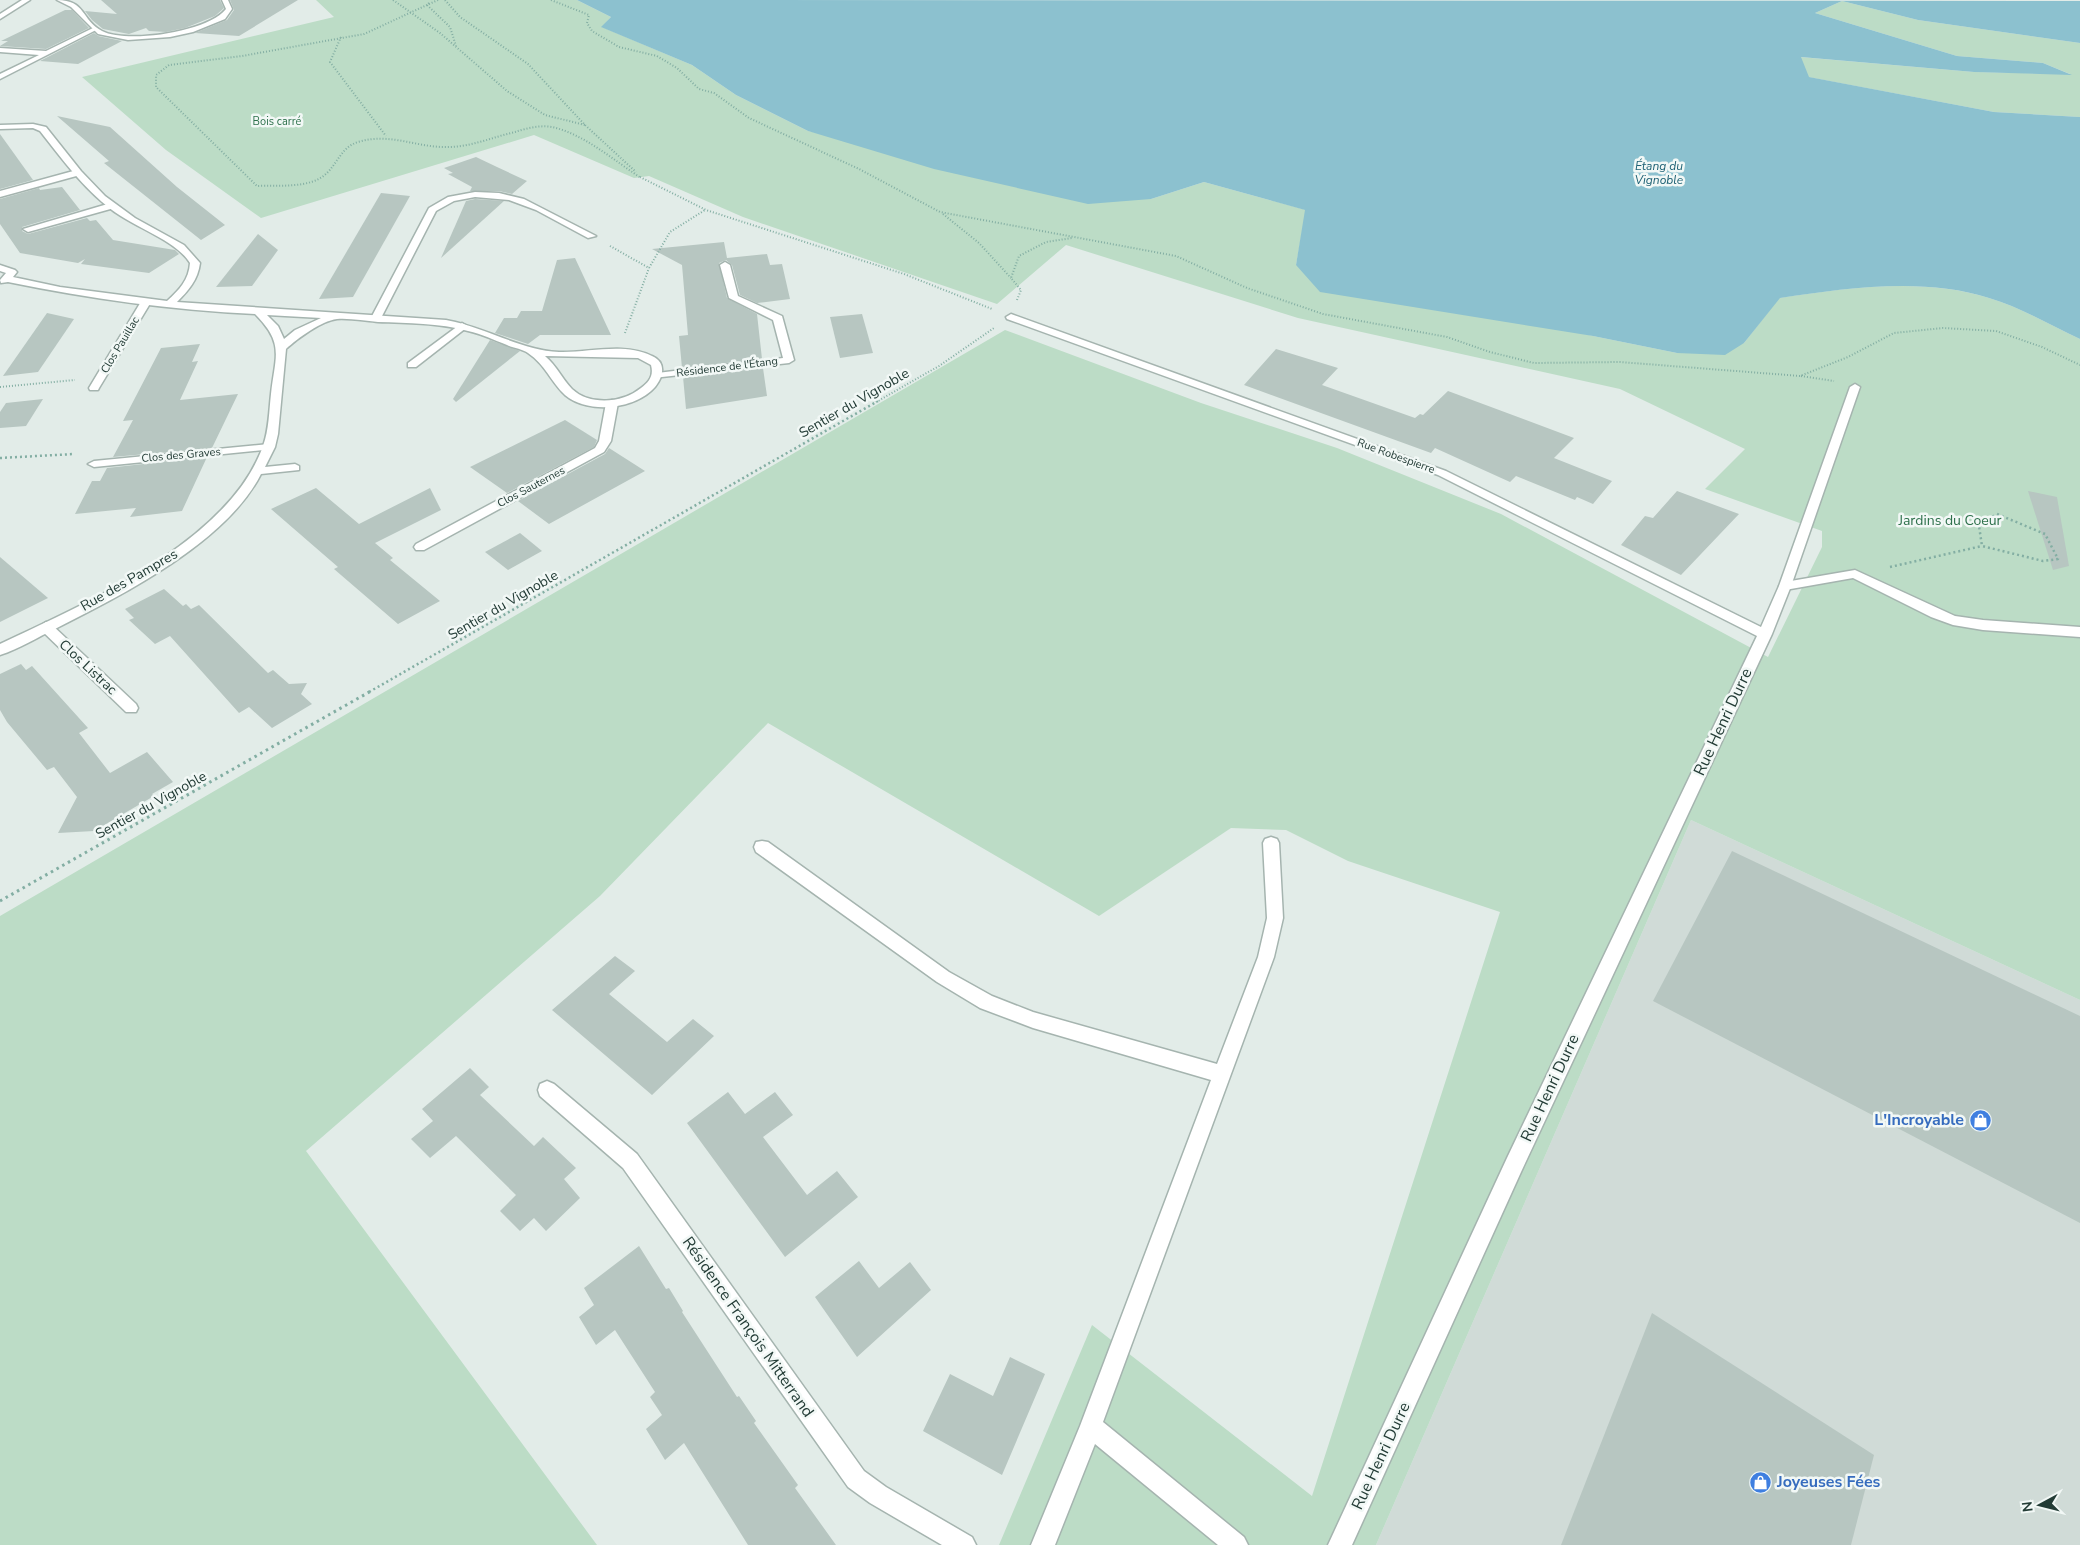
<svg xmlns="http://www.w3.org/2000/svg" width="2080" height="1545" font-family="'Nunito Sans',sans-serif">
	<rect width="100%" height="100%" fill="#e2ece8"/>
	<path fill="#d0dbd7" d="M1691,820L2080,1000V1545H1376Z"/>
	<g fill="#bcdcc6">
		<path d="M316,0H577L611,17L602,27L692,65L736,95L808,131L1151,199L1204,182L1306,210L1296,265L1593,336L1677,353L1744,343L1779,298C1846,288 1923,277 1989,298C2020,307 2050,325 2080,339V1000L1691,820L1376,1545H999L1092,1325L1312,1496L1500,912L1348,861L1286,830L1231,828L1099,916L768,723L600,896L306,1151L597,1545H0V916L1005,330L1201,403L1337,448L1501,514L1768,657L1822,547V531L1705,489L1745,449L1620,389L1298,318L1066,245L997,304L743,217L649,176L634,178L534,135L261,218L166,150L82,77L334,17Z"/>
		<path d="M1842,1L1918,20L2080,43V117L1994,112L1808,77L1800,57L1974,72L2070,74L2043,63L1957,56L1815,13Z"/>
	</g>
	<path fill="#8cc1cf" d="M577,0L2080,1V43L1918,20L1842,1L1815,13L1957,56L2043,63L2072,75L1974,72L1801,57L1809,77L1994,112L2080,117V339C2050,325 2020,307 1989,298C1924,277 1846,288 1780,298L1744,343L1725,355L1677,353L1593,336L1320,292L1296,265L1305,210L1204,182L1151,199L1088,204L934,169L808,131L736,95L692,65L601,27L611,17Z"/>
	<g fill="#b7c6c1">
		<path d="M101,0H220L224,8L215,16L185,28L166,32L149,31L146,28L129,34L103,29L92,20L85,11L117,14Z"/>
		<path d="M230,0H298L239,36L195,33L227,20L234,10Z"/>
		<path d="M65,10H72L89,28L46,49L0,46L8,41H1Z"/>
		<path d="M94,33L98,36L122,41L78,64L40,61Z"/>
		<path d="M57,116L110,127L177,187L225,225L201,240L104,163L109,161Z"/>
		<path d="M0,134L33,180L0,189Z"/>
		<path d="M476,157L497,167L527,181L512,194L499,191H470L472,187L448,174L453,173L444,168Z"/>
		<path d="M62,187L80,210L22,227V231L28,234L87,218L90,221L96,220L113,240L175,250L179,254L149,273L81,264L85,259L78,263L20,253L0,224V199L39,188L40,190Z"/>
		<path d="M381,193L410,196L353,297L319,299Z"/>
		<path d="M475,199L504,201L441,258L466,201Z"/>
		<path d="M258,234L278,250L252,286L216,287Z"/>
		<path d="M724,242L727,258L767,254L770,265L782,264L790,299L757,303L740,295L732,265L726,260L719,263L727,298L757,314L762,359L682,368L679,336L688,335L682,265L652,249Z"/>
		<path d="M575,258L611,335H540L528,344L495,333L504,318H517L521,311H542L557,260Z"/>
		<path d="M47,313L74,319L38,372L3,376Z"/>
		<path d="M862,314L873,353L840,358L830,317Z"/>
		<path d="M490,340L520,351L456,402L453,399Z"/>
		<path d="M200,344L192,362L198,361L180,400L238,394L212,448L113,457L133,420L123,421L161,348Z"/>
		<path d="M1276,349L1338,368L1322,385L1415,418L1420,414L1423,415L1448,391L1574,438L1554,458L1612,481L1593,504L1577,497L1575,500L1516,476L1510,482L1435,448L1431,453L1244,385Z"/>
		<path d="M763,368L767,396L686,409L683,377Z"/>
		<path d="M43,399L26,426L0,428V412L6,403Z"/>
		<path d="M565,420L597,440L594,447L507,493L470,467Z"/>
		<path d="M609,448L645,471L549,524L518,501L605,454Z"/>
		<path d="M207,457L182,511L130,517L136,508L75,514L92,481H100L107,468Z"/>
		<path d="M316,488L359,524L430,488L441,510L375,543L393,558L390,560L440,601L398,624L334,569L338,567L271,509Z"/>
		<path d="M1677,491L1739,514L1681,575L1621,545L1645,516L1653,518Z"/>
		<path d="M2028,491L2057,497L2069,566L2053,570Z"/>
		<path d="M520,533L542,551L508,570L485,552Z"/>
		<path d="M0,557L48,598L0,622Z"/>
		<path d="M164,589L183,606L186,604L191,609L199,605L268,673L273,670L289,684L307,683L301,694L312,704L272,728L249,707L239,713L170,636L155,644L129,620L134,618L125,609Z"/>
		<path d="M21,664L26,670L32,666L88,728L79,733L110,773L147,752L173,782L152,794L154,796L94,831L58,833L77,797L54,767L47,770L7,722L0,710V674Z"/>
		<path d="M1732,851L2080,1016V1223L1653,1001Z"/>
		<path d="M615,956L635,971L609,994L667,1042L693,1019L714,1036L652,1095L552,1010Z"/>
		<path d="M470,1068L489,1087L480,1095L534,1146L543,1137L576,1168L564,1179L580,1198L546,1231L534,1218L520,1231L500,1211L516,1195L456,1136L430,1158L411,1139L433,1121L422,1109Z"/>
		<path d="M728,1092L745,1114L775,1092L793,1115L763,1137L807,1195L837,1171L858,1197L785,1257L687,1123Z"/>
		<path d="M639,1246L666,1289L669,1288L683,1311L682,1312L737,1397L739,1396L756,1421L754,1423L798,1485L795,1488L836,1545H748L684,1443L665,1460L646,1429L662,1415L650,1397L655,1392L615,1330L596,1345L579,1317L594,1305L584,1288Z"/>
		<path d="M859,1261L879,1288L910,1262L931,1290L857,1357L815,1297Z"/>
		<path d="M1652,1313L1874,1455L1851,1545H1561Z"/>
		<path d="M1010,1357L1045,1374L1002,1475L923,1431L950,1374L993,1396Z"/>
	</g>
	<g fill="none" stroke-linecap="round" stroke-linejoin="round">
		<defs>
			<g id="lane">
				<path d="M93,28L98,29L0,79V74L39,55L0,52V48L46,51Z"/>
				<path d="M77,170L80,171V175L0,197V191Z"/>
				<path d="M475,192L499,193L524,199L596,236L588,238L536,210L509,200L475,197L454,201L436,211L381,318L372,320L371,318L429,208L448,197Z"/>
				<path d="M111,203L115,206L114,208L28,232L23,229Z"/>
				<path d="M725,262L730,265L738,296L782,316L794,360L789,363L653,378L652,376L657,373L783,358L773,320L729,298L720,265Z"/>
				<path d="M142,300L151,302L99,388L98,390H90L89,388Z"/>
				<path d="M462,323L467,326L466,328L416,367H408V363Z"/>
				<path d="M612,400L618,403L611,441L604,452L424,550H416L414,547L416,544L595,448L599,441L606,403Z"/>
				<path d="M269,444L273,445V449L94,467L88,464L94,461Z"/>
				<path d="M1855,570L1955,616L1983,620L2080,627V637L1983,630L1953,625L1931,617L1853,578L1785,590L1779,586L1785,582Z"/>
				<path d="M46,622L51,624L136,704L138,708L136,712H126L41,630L39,627Z"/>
				<path d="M1271,837L1277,839L1279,843L1283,918L1274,957L1103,1422L1244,1537L1248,1545H1218L1095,1444L1055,1545H1031L1080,1426L1211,1080L1033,1028L980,1008L937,982L756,852L754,847L756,842L762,841L768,842L949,972L992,996L1033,1012L1217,1064L1258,957L1267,918L1263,843L1265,839Z"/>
				<path d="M547,1081L554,1084L637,1154L864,1471L886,1487L972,1537L976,1545H942L870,1503L848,1487L623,1168L540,1096L538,1090L540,1084Z"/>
			</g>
			<g id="street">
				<path d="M22,0H30L0,19V14Z"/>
				<path d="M57,0C86,0 81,20 102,31C127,44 208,32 226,9L222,0H228L232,9L225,19L193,32L170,37L128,40L98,34L71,7Z"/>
				<path d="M33,124L46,127L81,171L105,196L135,218L184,245L200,263C198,280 188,291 177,302L446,320C485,327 520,350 559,352C588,353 624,342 652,356C666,362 664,376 655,387C636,409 589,415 565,395C551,382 545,364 528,353C523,349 513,348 507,345C494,340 482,334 468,331C439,323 408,323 378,322C365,321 350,318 337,319C321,321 298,338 286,349L278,434L275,447L265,467L295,464L299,466V470L261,474C226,543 122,595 55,629C38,637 19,649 0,655V644C86,603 229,542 263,446C269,430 269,411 271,394C275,356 285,344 255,314C172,310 90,299 8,282L1,283L0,280L6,273L0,271V265L15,270L17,272L13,277L60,287L167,301C179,290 189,280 190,263C177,241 134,227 112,210C83,188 62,159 40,131L33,128L0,129V125ZM267,315L321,318L295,330L284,339L278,326ZM545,356L638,358L651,365C654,376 649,382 641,388C623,403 590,406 572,389C562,379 557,366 545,356Z"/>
				<path d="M1011,314L1446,471L1761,627L1779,586L1850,387L1855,384L1860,387L1791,586L1772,634L1521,1172L1352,1545H1328L1507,1158L1757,636L1438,475L1007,319L1006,317Z"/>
			</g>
		</defs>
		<use href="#lane" stroke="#a5b4af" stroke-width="3"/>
		<use href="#street" stroke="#a5b4af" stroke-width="3"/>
		<g stroke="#83aea3" stroke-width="2" stroke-dasharray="1 2" stroke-linecap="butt">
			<path d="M393,0L440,33L507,91L545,115L585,125"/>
			<path d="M438,0L364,34L242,56L169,65L156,75V87L257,186C278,185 311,189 327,173C338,162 342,147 358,142C390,132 417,148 448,147C471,147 493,137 515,132C527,128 543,124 556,128C586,136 615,161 641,178"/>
			<path d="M445,0L460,17L528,64L585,125L636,172"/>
			<path d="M551,0L589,15L587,23L592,31L619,47L657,56L677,68L699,89L714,93L749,118L859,169L940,212L1176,256L1247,288L1323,314L1447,337L1490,352L1534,363L1620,362L1800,376L1848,357L1894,333L1943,328L1996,331L2042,347L2080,365"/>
			<path d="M429,3L427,5L450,27L456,46"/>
			<path d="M341,37L330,62L386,136"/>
			<path d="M640,177L706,210L904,274L992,309"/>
			<path d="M943,214L979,243L1011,278"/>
			<path d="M610,246L649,268L670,232L705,210"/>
			<path d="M1017,300L1021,290L1011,278L1019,256L1046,242L1072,238"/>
			<path d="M625,333L649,268"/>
			<path d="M1801,376L1834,381"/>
			<path d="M0,387L75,380"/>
			<path d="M876,402L939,366L994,328"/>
		</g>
		<g stroke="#83aea3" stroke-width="2.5" stroke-dasharray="2 3" stroke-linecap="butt">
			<path d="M0,458L74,454"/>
			<path d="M1997,514L2045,534L2058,559L2043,561L1982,546L1979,526Z"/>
			<path d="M1890,567L1982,546"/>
			<path d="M369,692L878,401"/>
		</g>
		<path stroke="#83aea3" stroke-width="3" stroke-dasharray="2.5 4" stroke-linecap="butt" d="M0,901L371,691"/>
		<use href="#lane" fill="#fff" fill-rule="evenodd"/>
		<use href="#street" fill="#fff" fill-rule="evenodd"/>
	</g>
	<defs>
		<symbol id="shop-disc" viewBox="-11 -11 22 22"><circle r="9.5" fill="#3f7fe0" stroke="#f2f8f6"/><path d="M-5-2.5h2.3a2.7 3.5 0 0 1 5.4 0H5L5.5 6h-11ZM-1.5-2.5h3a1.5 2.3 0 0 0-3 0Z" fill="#fff"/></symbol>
	</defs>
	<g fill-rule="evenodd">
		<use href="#shop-disc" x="1968" y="1108" width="25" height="25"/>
		<use href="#shop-disc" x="1748" y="1470" width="25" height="25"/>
	</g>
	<g text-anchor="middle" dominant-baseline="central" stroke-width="5" stroke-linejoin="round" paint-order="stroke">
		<g font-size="11" fill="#2e714c" stroke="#f2f8f6">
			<text x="277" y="121">Bois carré</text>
		</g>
		<g font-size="11" fill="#233c36" stroke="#f2f8f6">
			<text transform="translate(120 345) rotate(-59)">Clos Pauillac</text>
			<text transform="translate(727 367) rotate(-7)">Résidence de l'Étang</text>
			<text transform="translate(181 455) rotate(-5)">Clos des Graves</text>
			<text transform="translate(1396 456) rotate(20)">Rue Robespierre</text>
			<text transform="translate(531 487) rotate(-28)">Clos Sauternes</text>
		</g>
		<g font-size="12" font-style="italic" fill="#1f6275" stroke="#f2f8f6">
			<text x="1659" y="166">Étang du<tspan x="1659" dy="14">Vignoble</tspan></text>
		</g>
		<g font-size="14" fill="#233c36" stroke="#f2f8f6">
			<text transform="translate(854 403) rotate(-30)">Sentier du Vignoble</text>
			<text transform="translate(129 580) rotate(-30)">Rue des Pampres</text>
			<text transform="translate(503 605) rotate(-30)">Sentier du Vignoble</text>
			<text transform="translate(88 667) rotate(43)">Clos Listrac</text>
			<text transform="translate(151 805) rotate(-29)">Sentier du Vignoble</text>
		</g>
		<g font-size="14" fill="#2e714c" stroke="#f2f8f6">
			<text x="1950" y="520">Jardins du Coeur</text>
		</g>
		<g font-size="16" fill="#233c36" stroke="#f2f8f6">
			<text transform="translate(1723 722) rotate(-65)">Rue Henri Durre</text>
			<text transform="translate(1550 1088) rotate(-65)">Rue Henri Durre</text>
			<text transform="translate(748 1327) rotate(55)">Résidence François Mitterrand</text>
			<text transform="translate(1381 1456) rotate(-65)">Rue Henri Durre</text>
		</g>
		<g font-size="16" font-weight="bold" fill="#366cbe" stroke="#f2f8f6" text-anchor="end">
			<text x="1964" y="1120">L'Incroyable</text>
			<text x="1777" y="1482" text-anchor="start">Joyeuses Fées</text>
		</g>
	</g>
	<g transform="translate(2040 1505) rotate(263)" stroke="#f2f8f6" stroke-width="4" paint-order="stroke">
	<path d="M0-4L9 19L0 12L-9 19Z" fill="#233c36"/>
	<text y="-8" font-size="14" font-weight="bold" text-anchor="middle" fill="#233c36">N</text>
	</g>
</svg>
